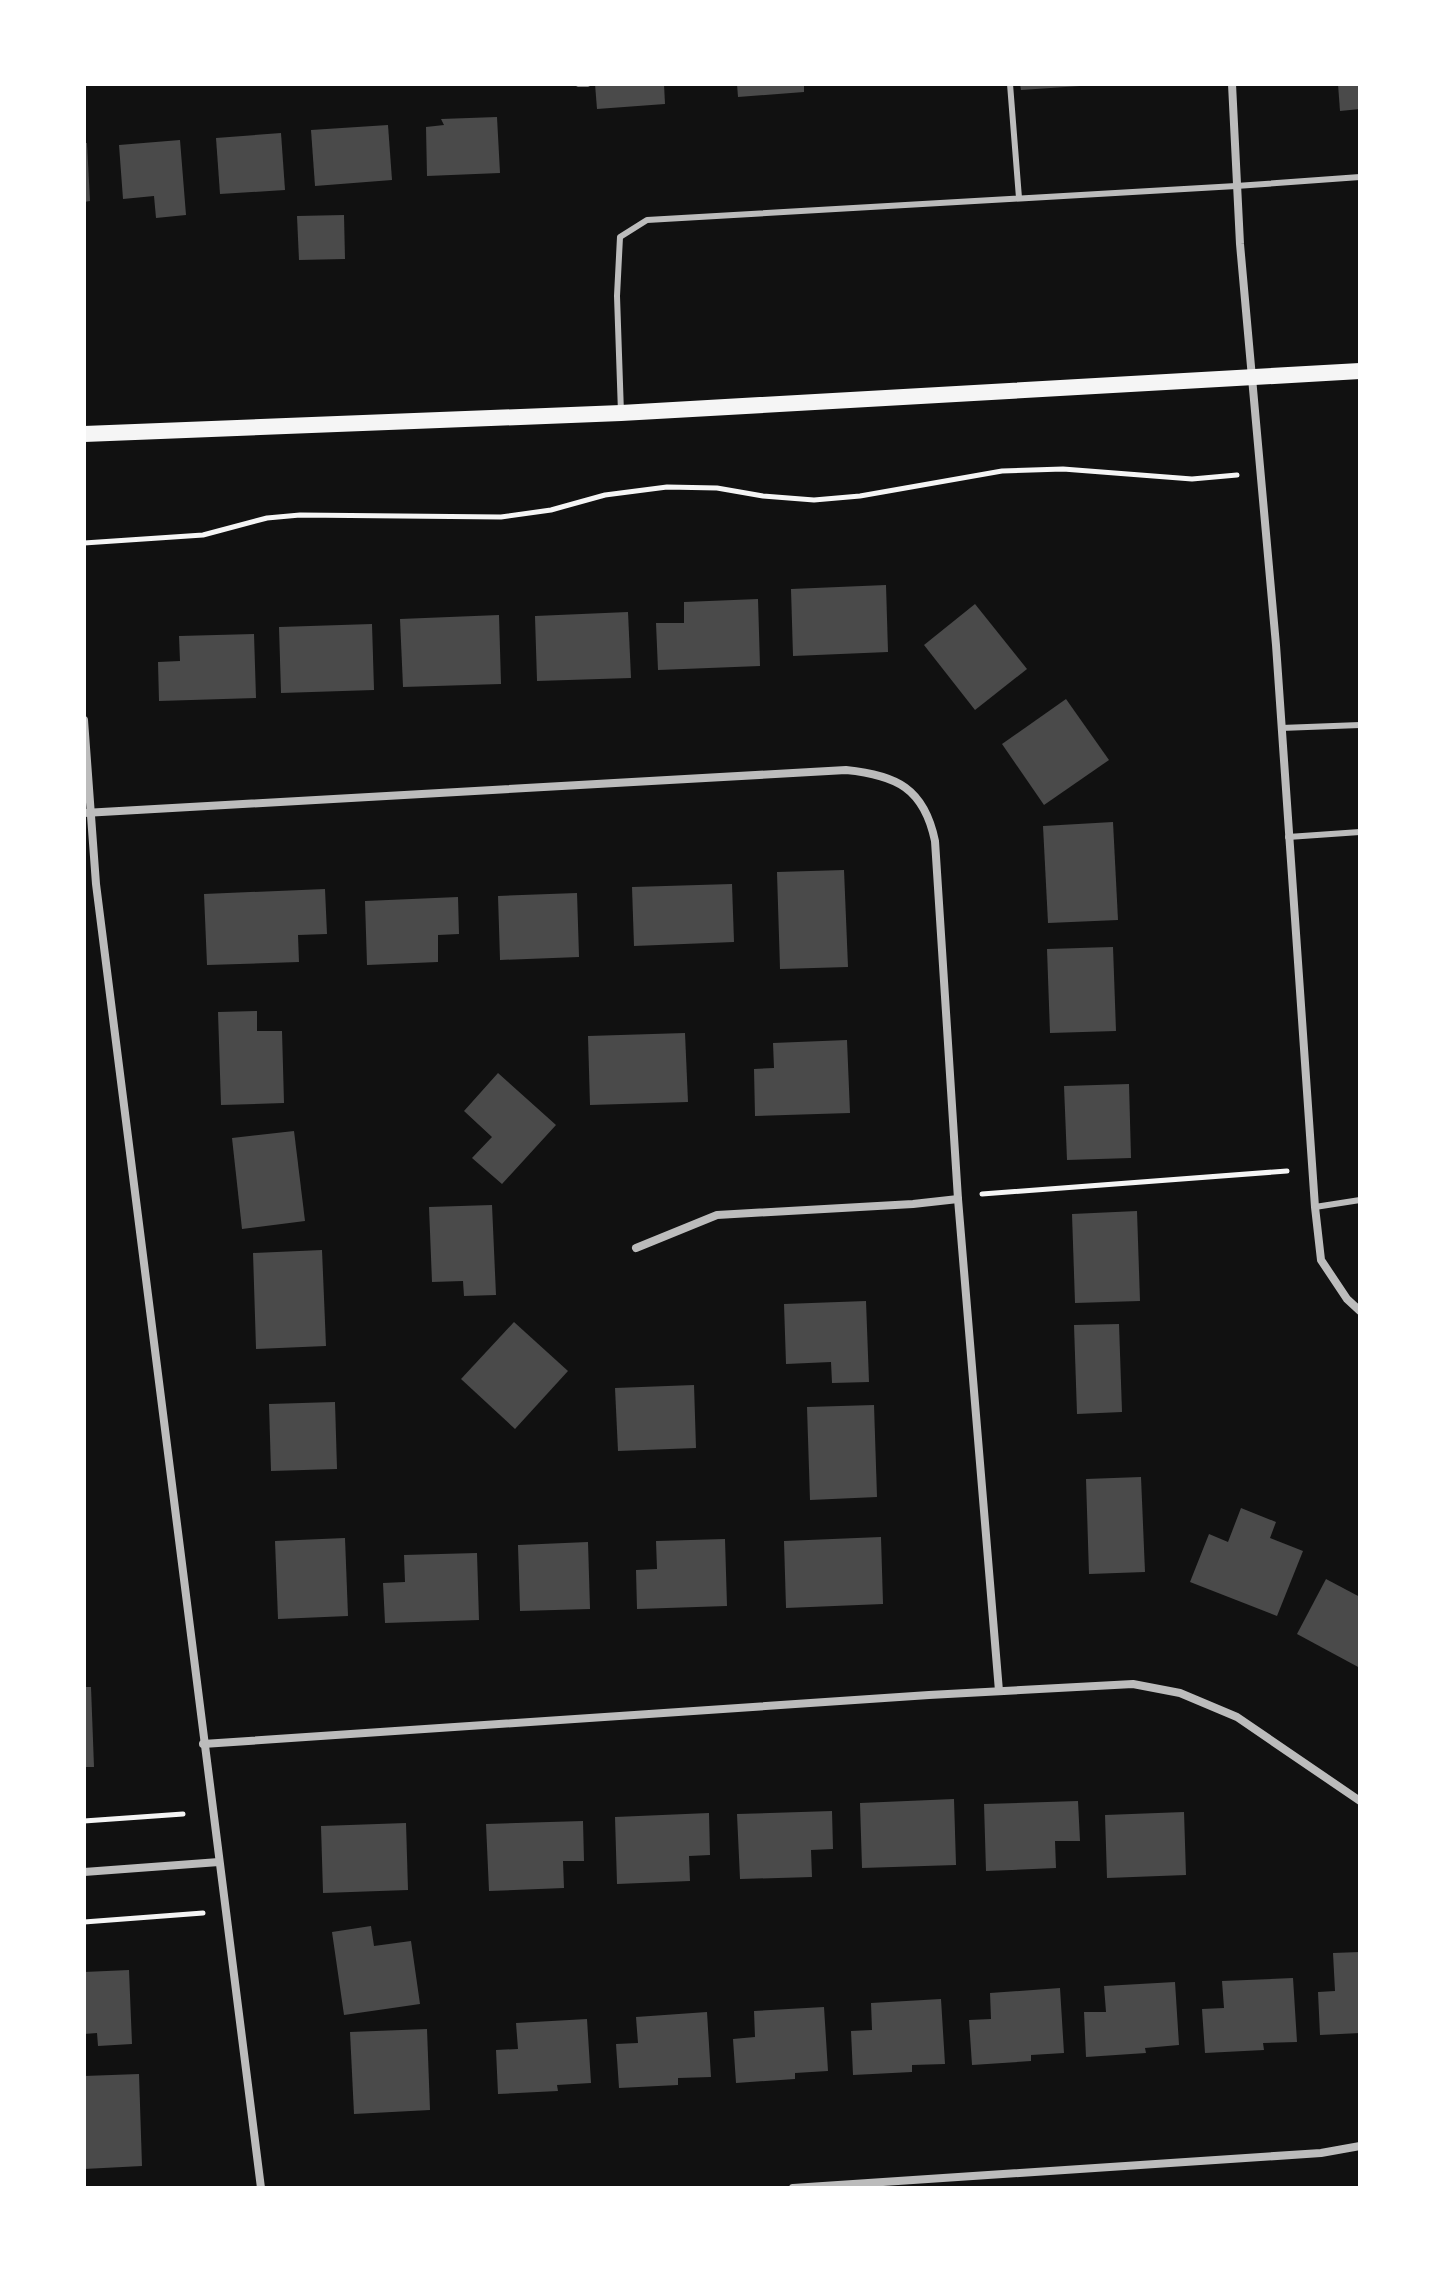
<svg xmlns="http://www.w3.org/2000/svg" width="1444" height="2272" font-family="Rubik,sans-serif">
	<rect width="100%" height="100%" fill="#111"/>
	<g fill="#4a4a4a">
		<path d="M595,84H664L665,104L597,109Z"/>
		<path d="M737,84H804V92L738,97Z"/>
		<path d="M1020,84H1080V86L1021,90Z"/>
		<path d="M1338,84H1360V109L1340,111Z"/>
		<path d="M497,117L500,173L427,176L426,127L444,125L441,119Z"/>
		<path d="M388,125L392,180L315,186L311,130Z"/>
		<path d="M281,133L285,190L220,194L216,138Z"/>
		<path d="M180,140L186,215L156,218L154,196L123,199L119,145Z"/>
		<path d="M84,143H87L90,201L84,202Z"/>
		<path d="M344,215L345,259L299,260L297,216Z"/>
		<path d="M886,585L888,652L793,656L791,589Z"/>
		<path d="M758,599L760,666L658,670L656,623H684V602Z"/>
		<path d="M975,604L1027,669L975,710L924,645Z"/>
		<path d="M628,612L631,678L537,681L535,616Z"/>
		<path d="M499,615L501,684L403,687L400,619Z"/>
		<path d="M372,624L374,690L281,693L279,627Z"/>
		<path d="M254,634L256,698L159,701L158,662L180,661L179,636Z"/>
		<path d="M1066,699L1109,760L1044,805L1002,744Z"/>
		<path d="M1113,822L1118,920L1048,923L1043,826Z"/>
		<path d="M844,870L848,967L780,969L777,872Z"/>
		<path d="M732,884L734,942L634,946L632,887Z"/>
		<path d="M325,889L327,934L298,935L299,962L207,965L204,894Z"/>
		<path d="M577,893L579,957L500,960L498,896Z"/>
		<path d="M458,897L459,934L438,935V962L367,965L365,901Z"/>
		<path d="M1113,947L1116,1031L1050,1033L1047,949Z"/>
		<path d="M257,1011V1031H282L284,1103L221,1105L218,1012Z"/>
		<path d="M685,1033L688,1102L590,1105L588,1036Z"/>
		<path d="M847,1040L850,1113L755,1116L754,1069L774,1068L773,1043Z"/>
		<path d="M498,1073L556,1125L502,1184L472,1158L492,1137L464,1111Z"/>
		<path d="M1129,1084L1131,1158L1067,1160L1064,1086Z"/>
		<path d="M294,1131L305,1221L242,1229L232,1138Z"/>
		<path d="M492,1205L496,1295L464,1296L463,1281L432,1282L429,1207Z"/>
		<path d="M1137,1211L1140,1301L1075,1303L1072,1214Z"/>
		<path d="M322,1250L326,1346L256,1349L253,1253Z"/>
		<path d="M866,1301L869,1382L832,1383L831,1362L786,1364L784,1304Z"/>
		<path d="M514,1322L568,1371L515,1429L461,1379Z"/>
		<path d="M1119,1324L1122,1412L1077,1414L1074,1325Z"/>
		<path d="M694,1385L696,1448L618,1451L615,1388Z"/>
		<path d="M335,1402L337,1469L271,1471L269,1404Z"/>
		<path d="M874,1405L877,1497L810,1500L807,1407Z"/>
		<path d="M1141,1477L1145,1572L1089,1574L1086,1479Z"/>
		<path d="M1241,1508L1276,1522L1270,1538L1303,1551L1277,1616L1190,1582L1209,1534L1228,1542Z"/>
		<path d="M881,1537L883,1604L786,1608L784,1541Z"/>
		<path d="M345,1538L348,1616L278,1619L275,1541Z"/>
		<path d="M725,1539L727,1606L637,1609L636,1570L657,1569L656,1541Z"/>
		<path d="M588,1542L590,1609L520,1611L518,1545Z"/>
		<path d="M477,1553L479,1620L385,1623L383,1583L405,1582L404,1555Z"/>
		<path d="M1326,1579L1360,1597V1668L1297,1634Z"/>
		<path d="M84,1687H91L94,1767H84Z"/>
		<path d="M954,1799L956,1865L862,1868L860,1803Z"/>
		<path d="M1078,1801L1080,1841H1055L1056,1868L986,1871L984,1804Z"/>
		<path d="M832,1811L833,1849L811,1850L812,1877L740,1879L737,1814Z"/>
		<path d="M1184,1812L1186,1875L1107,1878L1105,1815Z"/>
		<path d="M709,1813L710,1855L689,1856L690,1881L617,1884L615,1817Z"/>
		<path d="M583,1821L584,1861H563L564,1888L489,1891L486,1824Z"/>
		<path d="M406,1823L408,1890L323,1893L321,1826Z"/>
		<path d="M371,1926L374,1946L411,1941L420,2004L344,2015L332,1932Z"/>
		<path d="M1360,1952V2033L1320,2035L1318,1992L1335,1991L1333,1953Z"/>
		<path d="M129,1970L132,2044L98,2046L97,2033L84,2034V1972Z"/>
		<path d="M1293,1978L1297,2042L1263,2043L1264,2050L1205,2053L1202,2009L1224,2008L1222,1981Z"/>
		<path d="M1175,1982L1179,2045L1145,2048L1146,2053L1086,2057L1084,2012H1106L1104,1986Z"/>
		<path d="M1060,1988L1064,2053L1031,2055V2061L972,2065L969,2020L991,2019L990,1993Z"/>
		<path d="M941,1999L945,2064L912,2065V2072L853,2075L851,2031L872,2030L871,2003Z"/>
		<path d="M824,2007L828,2071L795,2073V2079L736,2083L733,2039L755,2037L754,2011Z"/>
		<path d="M707,2012L711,2077L678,2078V2085L619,2088L616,2044L638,2043L636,2017Z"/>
		<path d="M587,2019L591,2083L557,2085L558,2091L498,2094L496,2050L518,2049L516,2023Z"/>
		<path d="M427,2029L430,2110L354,2114L350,2032Z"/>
		<path d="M139,2074L142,2166L84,2169V2076Z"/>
	</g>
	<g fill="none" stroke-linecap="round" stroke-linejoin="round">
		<g stroke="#f5f5f5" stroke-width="5">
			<path d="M578,84H588"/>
			<path d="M84,543L203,535L267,518L300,515L501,517L551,510L605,495L667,487L717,488L763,496L814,500L860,496L1002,471L1063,469L1192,479L1237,475"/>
			<path d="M982,1194L1287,1171"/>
			<path d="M84,1821L183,1814"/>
			<path d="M84,1922L203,1913"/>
		</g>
		<g stroke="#bcbcbc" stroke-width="6">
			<path d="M1010,84L1019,198"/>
			<path d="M621,413L617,296L620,237L647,220L1236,186L1360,177"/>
			<path d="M1281,728L1360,725"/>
			<path d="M1288,837L1360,832"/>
			<path d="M1315,1207L1360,1200"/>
		</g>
		<g stroke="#bcbcbc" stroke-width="8">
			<path d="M1232,84L1240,244L1276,645L1315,1207L1321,1260L1347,1299L1360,1311"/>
			<path d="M84,720L96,884L261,2188"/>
			<path d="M84,813L846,770C896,775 924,788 935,841L958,1199L999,1691"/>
			<path d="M636,1248L717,1215L913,1204L958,1199"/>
			<path d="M203,1744L929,1695L1133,1684L1180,1693L1237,1717L1360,1801"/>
			<path d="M84,1872L219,1862"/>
			<path d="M793,2188L1321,2153L1360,2146"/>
		</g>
		<path stroke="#f5f5f5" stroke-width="16" d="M84,434L621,413L1360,371"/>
	</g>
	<rect width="1444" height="2272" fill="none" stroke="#ffffff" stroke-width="172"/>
</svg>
